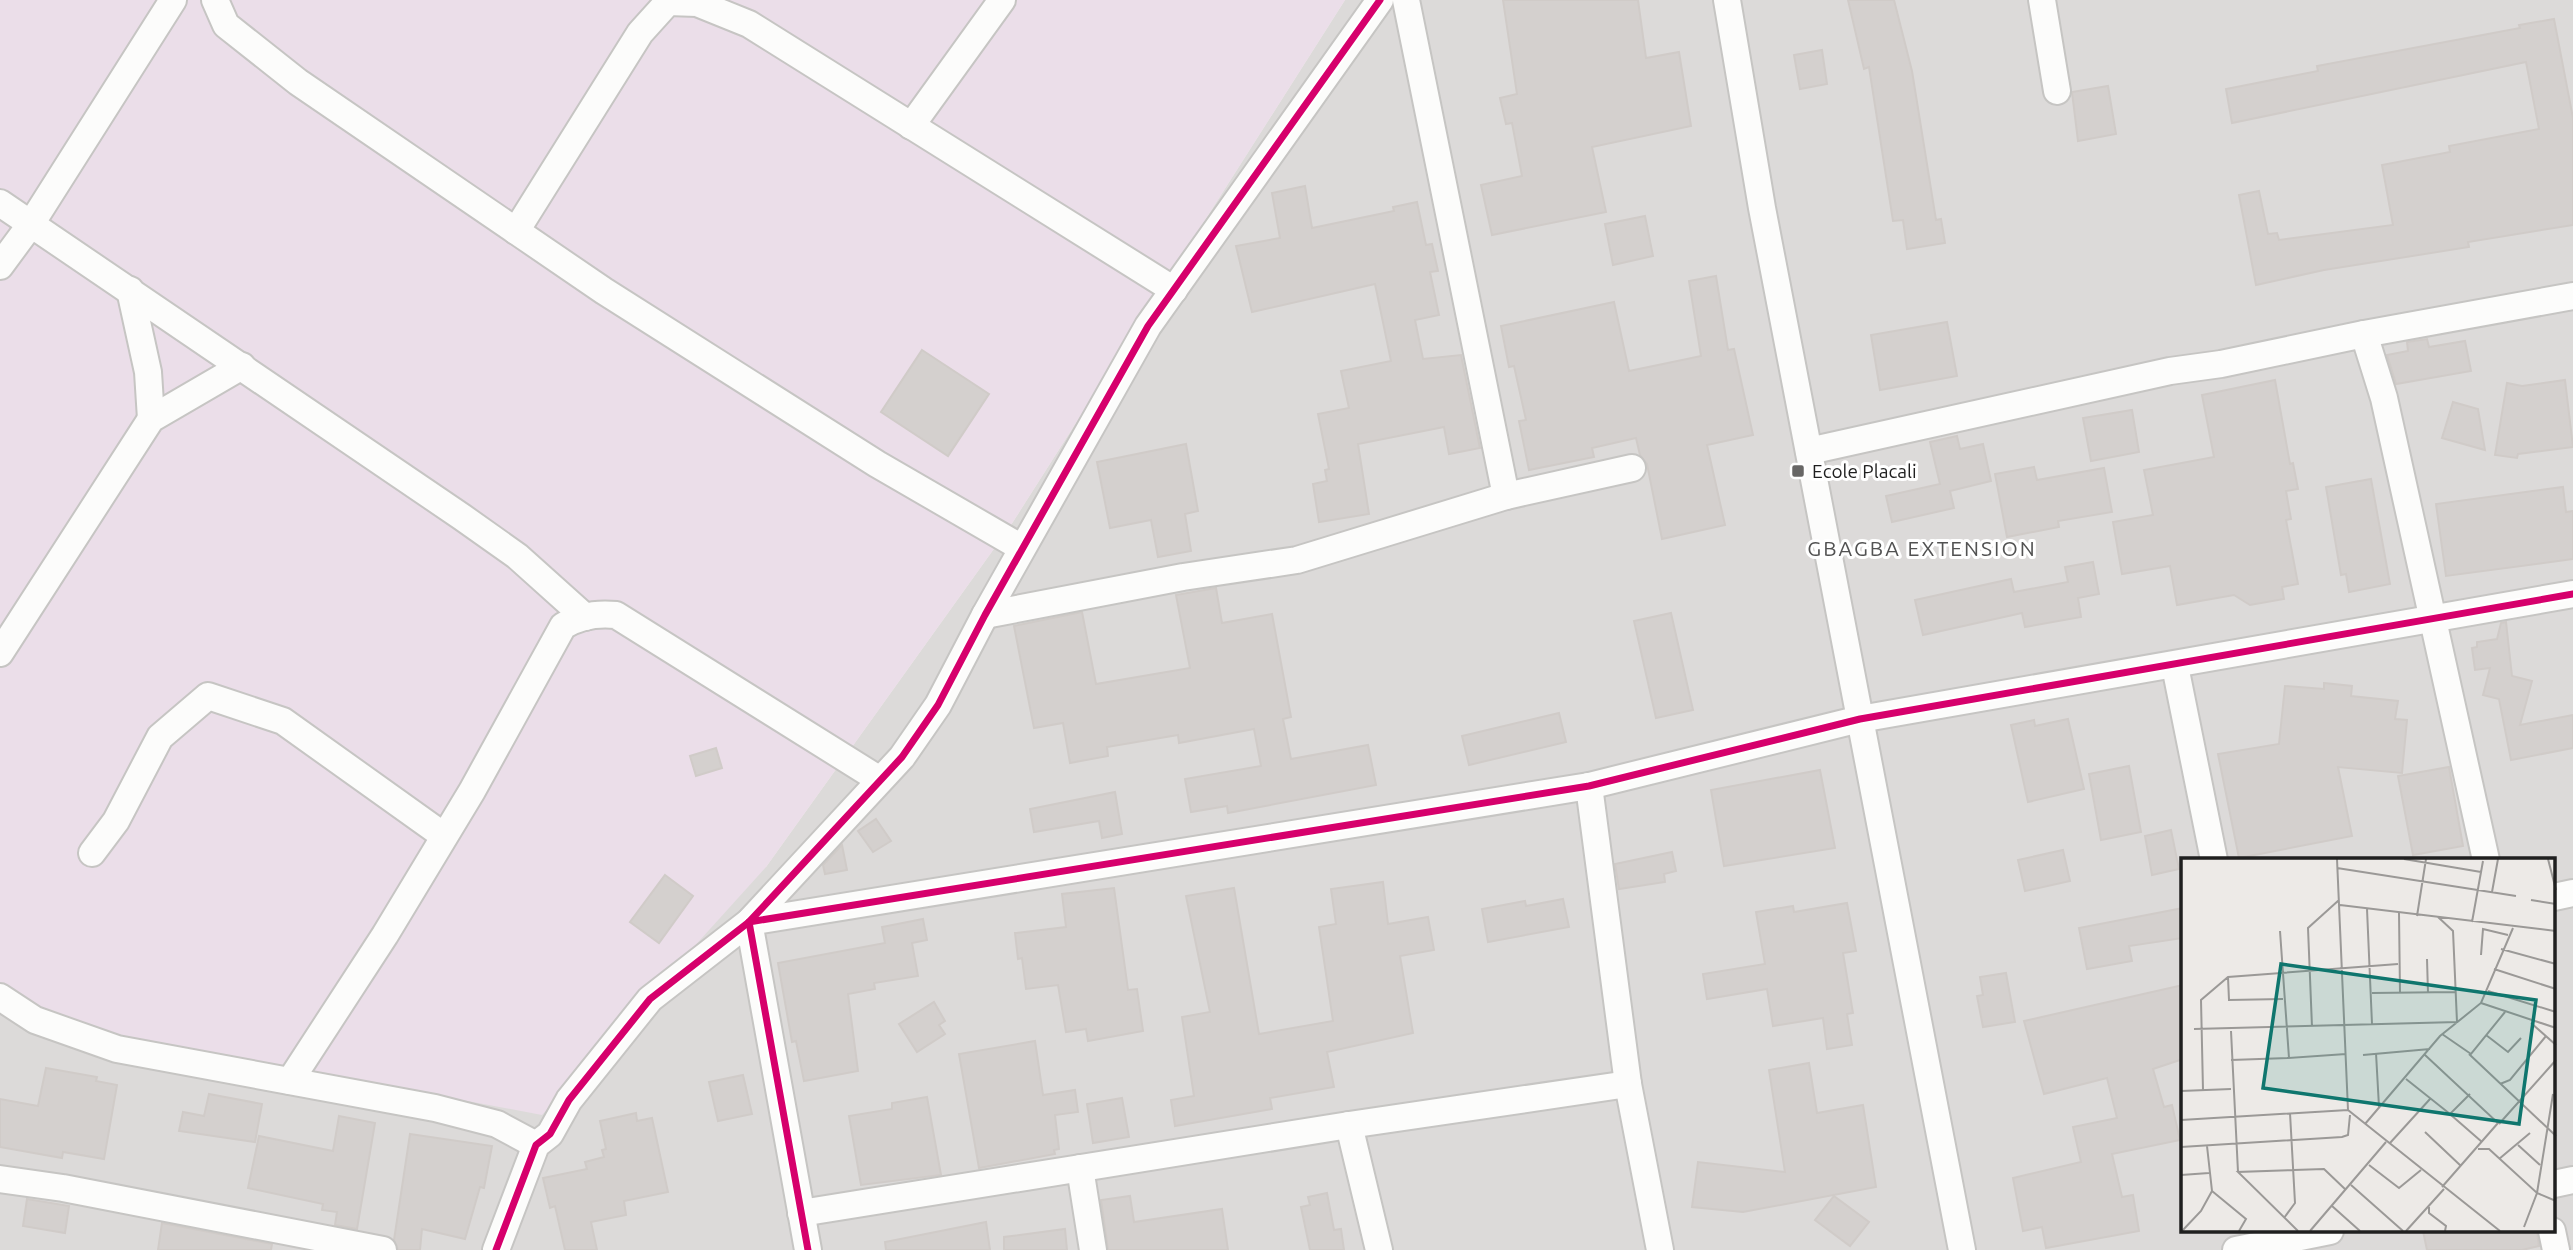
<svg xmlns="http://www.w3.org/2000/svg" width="2573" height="1250" font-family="Ubuntu,sans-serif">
	<rect width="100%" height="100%" fill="#edeae7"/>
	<path fill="#dcdad9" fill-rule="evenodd" d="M1345,0H2573V1250H0V993L766,867L1011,525ZM2183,860H2554V1231H2183Z"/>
	<path fill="#ebdee9" d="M0,0H1345L1011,525L766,867L542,1115L41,1021L0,992Z"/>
	<g fill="#d4d0ce" stroke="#d0cbc8" stroke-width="2">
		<path d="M1503,0H1638L1646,58L1679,52L1691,126L1592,147L1606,212L1492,235L1481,185L1522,176L1512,123L1506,124L1500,98L1517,94Z"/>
		<path d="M1848,0H1894L1912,71L1936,220L1941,219L1945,243L1907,249L1903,220L1893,221L1869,67L1864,69Z"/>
		<path d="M2554,19L2573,118V225L2468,242L2469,247L2324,270L2256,285L2239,195L2259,191L2268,234L2277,233L2279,240L2393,225L2382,165L2450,152L2449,146L2539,129L2526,62L2232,123L2226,89L2318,71L2317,66L2520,28L2519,25Z"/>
		<path d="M1822,50L1827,84L1800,89L1794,55Z"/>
		<path d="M2108,86L2116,134L2078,141L2072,92Z"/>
		<path d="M1305,186L1312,228L1394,211L1393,207L1417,202L1426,245L1432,244L1438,271L1430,272L1439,315L1415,320L1423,359L1461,355L1480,448L1449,454L1444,427L1358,444L1369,514L1319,522L1313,484L1327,481L1325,470L1329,469L1318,414L1349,408L1341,371L1391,361L1375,284L1252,312L1236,246L1280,238L1272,193Z"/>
		<path d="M1645,216L1653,256L1613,265L1605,224Z"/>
		<path d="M1716,276L1728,350L1734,349L1753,435L1707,445L1725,525L1662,539L1647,464L1640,455L1636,438L1592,448L1594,457L1529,470L1519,421L1526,420L1514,366L1509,367L1501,326L1614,302L1629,371L1687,359L1701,356L1689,281Z"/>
		<path d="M1947,322L1957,376L1880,390L1871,335Z"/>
		<path d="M2427,339L2429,347L2465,341L2471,371L2396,384L2387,355L2408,351L2407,342Z"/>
		<path d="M922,350L989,394L948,456L881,412Z"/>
		<path d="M2275,380L2290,464L2293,463L2298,489L2286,491L2291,519L2286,520L2298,584L2282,587L2284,599L2250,605L2234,595L2177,605L2170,566L2122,574L2113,522L2153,515L2144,470L2214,457L2202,395Z"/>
		<path d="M2565,380L2573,447L2518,454L2517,458L2495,455L2507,383L2522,386Z"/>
		<path d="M2453,402L2478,409L2485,450L2442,438Z"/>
		<path d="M2132,410L2139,452L2091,461L2083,418Z"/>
		<path d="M1957,436L1960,449L1983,444L1991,481L1950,491L1954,508L1892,522L1886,496L1940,484L1930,442Z"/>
		<path d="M1186,444L1198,511L1185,514L1191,551L1158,557L1151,520L1110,528L1097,462Z"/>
		<path d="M2034,467L2037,480L2104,468L2112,512L2058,521L2059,527L2007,537L1995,474Z"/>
		<path d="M2371,479L2390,584L2349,592L2346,574L2341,575L2326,487Z"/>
		<path d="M2563,487L2566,512L2573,511V559L2446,576L2436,504Z"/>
		<path d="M2093,562L2099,594L2078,598L2081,617L2025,627L2022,613L1923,635L1915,600L2011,579L2014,592L2068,582L2065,567Z"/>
		<path d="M1216,588L1222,623L1272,614L1291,717L1283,719L1291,759L1368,745L1376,785L1228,813L1227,806L1191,812L1185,779L1261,766L1254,729L1179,743L1178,735L1107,747L1108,756L1070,763L1063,723L1034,728L1014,626L1082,612L1096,684L1190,668L1176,595Z"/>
		<path d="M1671,613L1693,710L1656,718L1634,621Z"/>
		<path d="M2506,622L2512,676L2532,681L2520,725L2573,715V748L2511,760L2499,699L2483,695L2490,668L2475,670L2472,648L2477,647V642L2497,639L2501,623Z"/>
		<path d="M2324,683L2352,686L2351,696L2398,701L2395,719L2407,720L2402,773L2338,767L2352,836L2239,858L2218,754L2279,744L2285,686L2324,689Z"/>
		<path d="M1559,713L1566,742L1469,765L1462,736Z"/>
		<path d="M2068,719L2084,789L2028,802L2011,725L2034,720L2035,726Z"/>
		<path d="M716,748L722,768L696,776L690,756Z"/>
		<path d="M2129,766L2141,832L2101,840L2089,774Z"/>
		<path d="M2449,767L2463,846L2413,855L2398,776Z"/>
		<path d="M1820,770L1835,848L1724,866L1711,790Z"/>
		<path d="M1115,792L1122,834L1102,838L1099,821L1034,832L1030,809Z"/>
		<path d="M876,819L891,841L873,852L858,831Z"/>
		<path d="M2171,830L2179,869L2152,875L2145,836Z"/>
		<path d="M842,845L847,870L825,874L823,865Z"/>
		<path d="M2063,850L2070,881L2025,891L2018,860Z"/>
		<path d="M1672,852L1676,871L1664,874L1665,882L1619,889L1615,864Z"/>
		<path d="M665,875L693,896L659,943L630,922Z"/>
		<path d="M1383,882L1388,924L1428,917L1434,950L1400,956L1413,1033L1327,1052L1334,1087L1270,1098L1272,1109L1175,1126L1171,1100L1194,1096L1182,1017L1210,1012L1186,896L1234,888L1259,1034L1333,1021L1319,927L1336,924L1331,889Z"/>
		<path d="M1114,888L1128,990L1137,989L1143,1031L1088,1041L1086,1029L1066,1032L1058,985L1026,989L1022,958L1018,959L1015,933L1066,927L1062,894Z"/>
		<path d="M1563,899L1569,927L1488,942L1482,909L1525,901L1526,906Z"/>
		<path d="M1847,903L1856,951L1843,953L1853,1013L1847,1014L1852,1045L1827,1049L1823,1018L1773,1026L1767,989L1707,999L1703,974L1765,964L1756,912L1793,906L1794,912Z"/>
		<path d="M2183,908V938L2129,946L2132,961L2087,969L2079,928Z"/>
		<path d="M923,919L927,940L912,943L918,976L874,983L875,989L848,994L858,1071L804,1081L796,1041L792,1042L778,963L885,943L882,927Z"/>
		<path d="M2006,973L2015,1022L1983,1027L1977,996L1983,995L1980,977Z"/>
		<path d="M2183,985V1059L2153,1069L2164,1107L2172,1105L2180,1140L2112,1154L2122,1197L2133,1195L2139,1231L2046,1248L2042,1227L2023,1231L2013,1178L2081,1162L2073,1127L2117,1118L2107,1078L2044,1094L2024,1021Z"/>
		<path d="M934,1002L945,1021L939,1025L945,1034L917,1052L899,1024Z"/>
		<path d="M1035,1041L1043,1095L1075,1090L1078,1112L1055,1115L1059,1149L1054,1150L1055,1154L979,1168L959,1054Z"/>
		<path d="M1809,1063L1817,1113L1863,1105L1876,1187L1743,1212L1692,1207L1698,1162L1785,1172L1769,1070Z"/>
		<path d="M46,1068L97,1077L96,1081L117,1085L104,1159L63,1152L62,1158L0,1147V1099L38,1106Z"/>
		<path d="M743,1075L752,1114L718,1121L709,1082Z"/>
		<path d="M209,1094L262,1104L255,1142L179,1131L183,1112L204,1116Z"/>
		<path d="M927,1097L941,1175L861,1185L849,1116L892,1109V1103Z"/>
		<path d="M1122,1098L1129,1137L1093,1143L1087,1104Z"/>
		<path d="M636,1113L637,1121L652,1118L668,1192L624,1201L626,1215L591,1222L597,1250H565L555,1206L550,1208L543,1178L587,1169L585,1162L604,1157L602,1150L606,1149L600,1121Z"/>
		<path d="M339,1116L375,1123L357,1229L335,1225L337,1212L322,1210L323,1204L248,1188L259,1136L333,1151Z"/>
		<path d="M410,1134L492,1146L484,1188L480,1187L465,1239L422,1229L420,1250H398L394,1240Z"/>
		<path d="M1327,1193L1334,1230L1341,1229L1344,1250H1310L1301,1207L1310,1205L1308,1197Z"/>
		<path d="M1130,1196L1134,1222L1222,1209L1228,1250H1108L1101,1200Z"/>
		<path d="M1834,1196L1869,1222L1850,1246L1815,1220Z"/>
		<path d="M27,1199L69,1206L65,1233L23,1226Z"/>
		<path d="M986,1222L990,1250H886L885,1242Z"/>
		<path d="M162,1223L272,1244L271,1250H158Z"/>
		<path d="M1065,1229L1067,1250H1004V1237Z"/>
		<path d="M2423,1231H2537L2539,1246L2522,1250H2427Z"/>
	</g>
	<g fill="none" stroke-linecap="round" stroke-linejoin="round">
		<defs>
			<g id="minor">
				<path d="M215,0L226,25L298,82L604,291L877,464L1022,548"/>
				<path d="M1406,0L1506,496"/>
				<path d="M1727,0L1762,208L1962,1250"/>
				<path d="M2042,0L2057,91"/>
				<path d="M911,126L1002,0"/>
				<path d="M0,203L462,517L517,556L585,617"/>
				<path d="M516,231L640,33L668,2L697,3L749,24L1174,290"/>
				<path d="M0,266L31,224L173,0"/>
				<path d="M130,290L148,372L151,419"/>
				<path d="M2364,334L2573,296"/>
				<path d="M1809,451L2170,371L2221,364L2364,334L2384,398L2486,860"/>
				<path d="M985,615L1183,577L1297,560L1506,496L1632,468"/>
				<path d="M0,653L151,419L242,366"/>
				<path d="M2175,666L2214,860"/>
				<path d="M1589,786L1628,1084L1660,1250"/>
				<path d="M92,853L116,821L160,737L208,696L283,721L444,836"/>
				<path d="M2554,897L2573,893"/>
				<path d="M0,997L35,1020L117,1049L435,1108L497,1124L536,1145"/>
				<path d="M290,1081L385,935L472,791L563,626C579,616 597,613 616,615L880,780"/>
				<path d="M1349,1125L1379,1250"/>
				<path d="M1080,1168L1093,1250"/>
				<path d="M0,1179L63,1188L383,1250"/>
				<path d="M2554,1184L2573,1180"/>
				<path d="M801,1213L1349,1125L1628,1084"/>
				<path d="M2552,1231L2556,1250"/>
				<path d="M496,1250L536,1145L550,1134L569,1100L650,999L749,922L902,757L938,705L985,615L1148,326L1380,0"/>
				<path d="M808,1250L749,922L1589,786L1860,719L2573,594"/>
				<path d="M2236,1250L2330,1231"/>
			</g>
		</defs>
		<use href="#minor" stroke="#c6c5c3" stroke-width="30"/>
		<use href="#minor" stroke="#fcfcfb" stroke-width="26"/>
		<defs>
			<g id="cycleway">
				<path d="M496,1250L536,1145L550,1134L569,1100L650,999L749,922L902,757L938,705L985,615L1148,326L1380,0"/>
				<path d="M808,1250L749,922L1589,786L1860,719L2573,594"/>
			</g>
		</defs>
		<use href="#cycleway" stroke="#fff" stroke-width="11"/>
		<use href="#cycleway" stroke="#d6006c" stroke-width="7"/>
	</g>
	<rect fill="#676665" stroke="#fff" stroke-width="2.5" x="1791" y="464" width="14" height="14" rx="3.5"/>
	<g text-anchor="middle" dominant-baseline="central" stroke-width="6" stroke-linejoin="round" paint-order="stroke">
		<g font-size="19" fill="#1f1f1f" stroke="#fff" text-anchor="start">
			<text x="1812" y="471">Ecole Placali</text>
		</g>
		<g font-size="21" letter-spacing="2" fill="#525252" stroke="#fff">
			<text x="1922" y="548">GBAGBA EXTENSION</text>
		</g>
	</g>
	<g transform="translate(2181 858)">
		<rect width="374" height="374" fill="#edeae7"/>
		<path fill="none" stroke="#9b9997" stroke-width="2" d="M156,1L167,252L319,373M223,1L300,14M367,1L375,32M156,10L335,38M311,34L317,1M350,42L375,46M159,47L375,73M186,51L191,166M218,55L219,135M236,58L245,1M291,64L302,3M99,73L108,200L165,196M320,91L375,106M300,97L302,71L327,77M246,101L247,135M313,111L375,131M47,119L48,142L102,141M307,133L375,154M191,135L275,134M300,145L375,170M350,165L375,187M131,169L127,70L158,42M13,171L276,164L272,73L257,59M50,173L57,314M261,176L290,196L324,154M305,177L327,194L340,180M195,195L198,249M288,196L375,278M182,197L249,191M244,197L317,265L261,329M50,202L107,200M225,221L269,256L289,236M319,226L329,222L365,178M22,232L20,142L47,119L217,106M0,233L50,231M270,257L301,284M0,262L167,252M184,266L259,178L300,145L332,70M318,266L375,202M244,274L280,308M209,285L249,241M337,287L359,307M0,289L161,279L167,277L169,257M297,291H308L356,335L375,343M318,301L349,275M188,307L218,330L240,312M0,317L28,315M170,327L222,373M31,333L65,361L58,373M151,348L179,373M248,349V355L265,368L264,373M103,360L114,345L109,255M343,369L356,335L372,236M1,373L20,353L31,333L26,288M117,373L57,314L143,311L165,332M129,373L205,284M225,373L263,331"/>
		<path fill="#0f766e" fill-opacity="0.15" stroke="#0f766e" stroke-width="3.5" d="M100,106L355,142L338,266L82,230Z"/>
		<rect width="374" height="374" fill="none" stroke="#1f1f1f" stroke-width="3.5"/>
	</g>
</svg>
